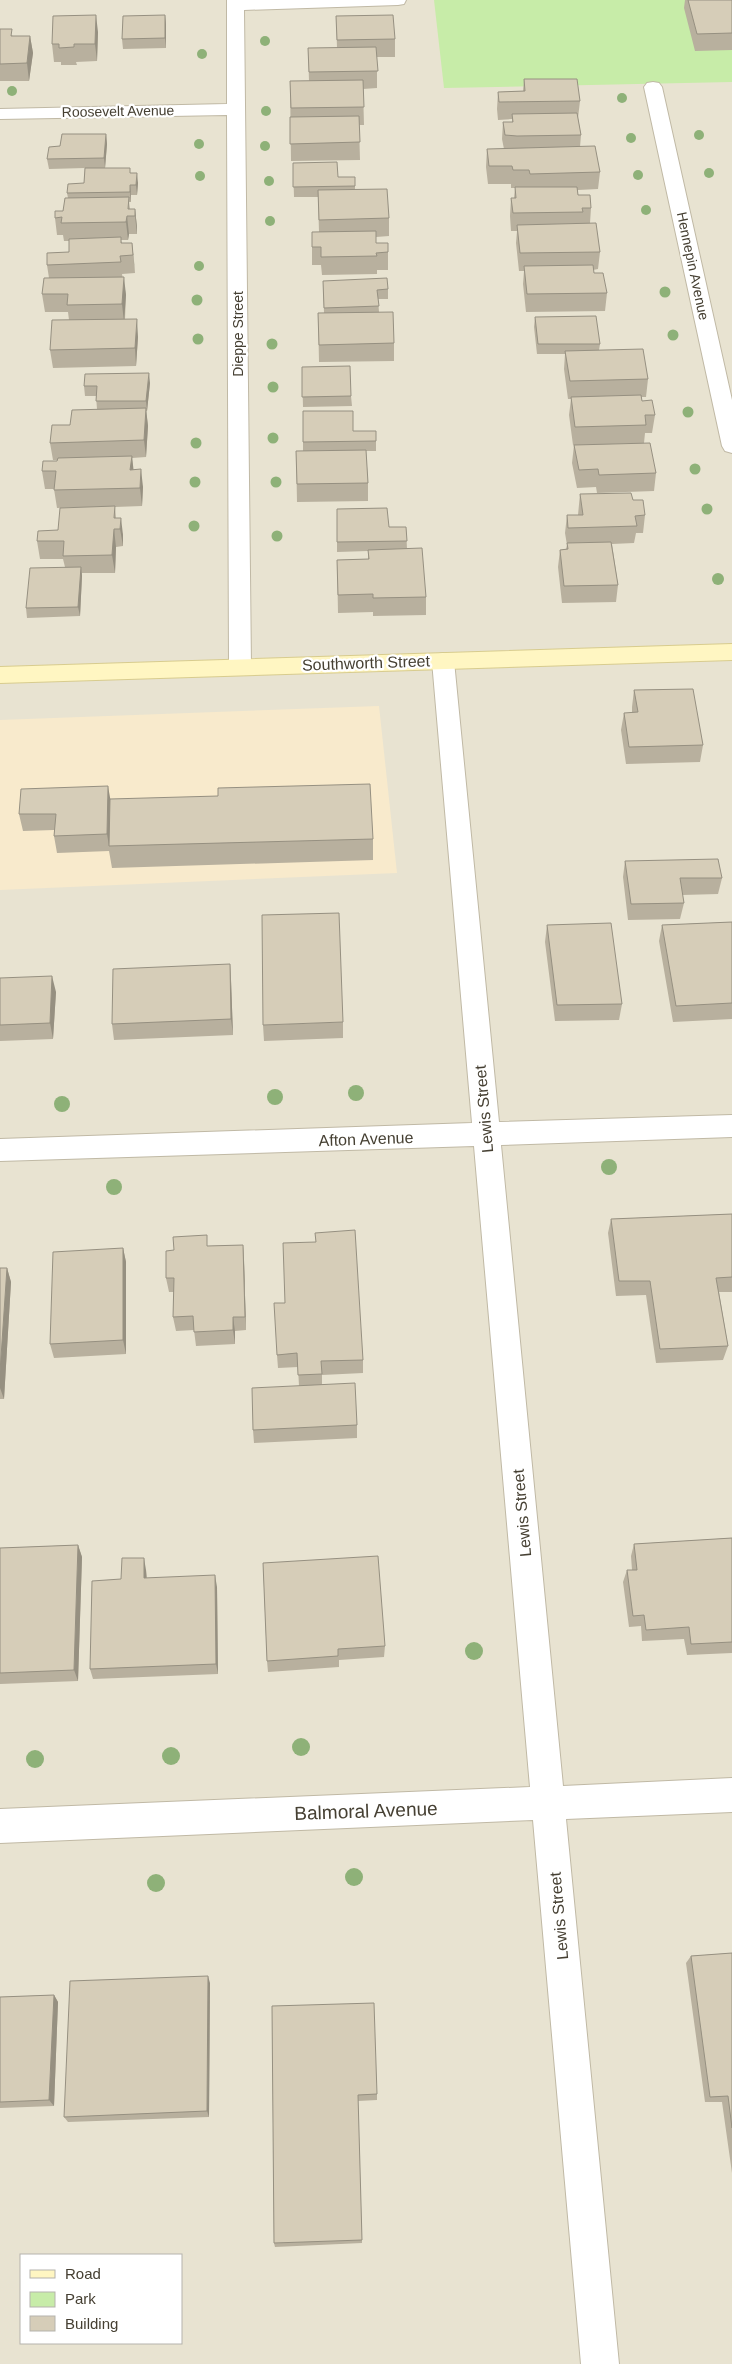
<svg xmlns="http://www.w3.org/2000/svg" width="732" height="2364" viewBox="0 0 732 2364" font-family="Helvetica,sans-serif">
	<rect width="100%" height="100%" fill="#f4f0e3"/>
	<path fill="#e8e3d1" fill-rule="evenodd" d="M0 0H732V2364H0ZM21 2255H181V2343H21Z"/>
	<path fill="#f8eacc" d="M379 706 397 873 0 890V720Z"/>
	<path fill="#c7eca8" d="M434 0H732V82L444 88Z"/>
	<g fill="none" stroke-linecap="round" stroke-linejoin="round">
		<defs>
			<path id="minor" d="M227 0H406L404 4 398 5 244 10 251 667 248 673 240 675 232 673 229 667 227 115 0 119V109L227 104Z
				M653 82 659 83 662 87 732 400V453L725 451 722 446 644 87 647 83Z
				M443 653 451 655 454 661 499 1122 732 1115V1137L501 1145 563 1786 732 1778V1812L566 1819 619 2364H581L533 1820 0 1843V1809L530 1787 474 1146 0 1161V1139L472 1123 432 661 435 655Z"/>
			<path id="secondary" d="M732 644V660L0 683V667Z"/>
		</defs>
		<use href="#minor" stroke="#c0b9a5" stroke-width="2"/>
		<use href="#secondary" stroke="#d8cc8e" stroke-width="2"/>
		<use href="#minor" fill="#fff" fill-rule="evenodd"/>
		<use href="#secondary" fill="#fff6c2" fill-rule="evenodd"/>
	</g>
	<g fill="#8eb178">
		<circle cx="265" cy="41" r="5"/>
		<circle cx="202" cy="54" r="5"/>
		<circle cx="12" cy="91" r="5"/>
		<circle cx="622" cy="98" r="5"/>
		<circle cx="266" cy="111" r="5"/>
		<circle cx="699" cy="135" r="5"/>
		<circle cx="631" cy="138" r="5"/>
		<circle cx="199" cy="144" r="5"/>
		<circle cx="265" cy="146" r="5"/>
		<circle cx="709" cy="173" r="5"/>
		<circle cx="638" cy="175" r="5"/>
		<circle cx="200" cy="176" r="5"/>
		<circle cx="269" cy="181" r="5"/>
		<circle cx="646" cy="210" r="5"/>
		<circle cx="270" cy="221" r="5"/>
		<circle cx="199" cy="266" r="5"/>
		<circle cx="665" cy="292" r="5.5"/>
		<circle cx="197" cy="300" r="5.5"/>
		<circle cx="673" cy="335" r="5.5"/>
		<circle cx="198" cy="339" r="5.5"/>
		<circle cx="272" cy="344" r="5.5"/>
		<circle cx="273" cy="387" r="5.5"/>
		<circle cx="688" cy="412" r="5.5"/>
		<circle cx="273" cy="438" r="5.5"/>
		<circle cx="196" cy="443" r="5.5"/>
		<circle cx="695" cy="469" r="5.5"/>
		<circle cx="195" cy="482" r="5.5"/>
		<circle cx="276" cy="482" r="5.5"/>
		<circle cx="707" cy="509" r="5.5"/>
		<circle cx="194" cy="526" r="5.5"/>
		<circle cx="277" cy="536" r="5.5"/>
		<circle cx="718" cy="579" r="6"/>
		<circle cx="356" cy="1093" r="8"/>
		<circle cx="275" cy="1097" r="8"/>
		<circle cx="62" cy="1104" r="8"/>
		<circle cx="609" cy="1167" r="8"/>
		<circle cx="114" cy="1187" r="8"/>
		<circle cx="474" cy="1651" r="9"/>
		<circle cx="301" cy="1747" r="9"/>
		<circle cx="171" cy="1756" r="9"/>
		<circle cx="35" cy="1759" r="9"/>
		<circle cx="354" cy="1877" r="9"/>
		<circle cx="156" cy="1883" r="9"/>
	</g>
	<path fill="#b8b09e" d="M685 0H732V50L695 51 684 8Z
		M165 15 166 25V48L123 49 122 39Z
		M336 16 395 39V57H377V88L363 89 364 125H359L360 160 291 161 290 81H309L308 48H337Z
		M0 29 13 36H30L33 53 29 81H0Z
		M98 32 97 61 76 62 77 65H61V62H54L52 44Z
		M524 79 580 101 578 118 581 135 580 147 600 172 598 189 578 190V195L591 208 590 223 600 252 598 269 593 270 594 273 607 293 605 311 526 312 523 284 524 271H519L516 243 517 231H511L510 216 511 198H514L515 188H511V184H488L486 167 487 149H504L502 139 503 122H512V119L498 120 497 109 498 92 523 91Z
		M106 134 107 144 105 168 131 173 138 183 137 195H131V202H129L130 209H135L137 227V234H129L128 240H121L122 243H132L135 273 122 274 126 295 125 319 138 337 136 366 53 368 50 350 69 320 68 312H45L42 294 49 278 47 265 69 252V241H64L63 235H57L55 218 63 211 68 198 67 193 84 183 85 168 49 169 47 159 60 146Z
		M293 163 338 177H355V190L389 218V236L376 237V243H388V270H377V274L322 275 321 265H312V247L319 232 318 197H294Z
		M323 281 388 289V299H378L379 312 394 343V361L319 362 318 313H324Z
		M535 317 600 344 599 350 648 379 646 397H642V401L655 415 652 433H645L644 443 656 473 654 491 597 493 596 487 577 488 572 463 574 445 622 444 573 445 569 415 571 399H568L564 369 565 354H537L534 327Z
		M302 367 351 396 352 406 303 407Z
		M150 383 147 411H146L148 426 146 457 132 458 133 470 143 487 142 506 115 507 116 518 123 535V546L116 547 115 573H82V576L80 616 27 618 26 608 65 567 63 559H40L37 541 58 530 107 507 57 508 54 489H45L42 471 57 461V460H53L50 443 70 425 97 409 96 396H85L84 386Z
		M303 411 353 431H376V451H366L368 483V501L297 502 296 451H303Z
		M580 494 633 500 645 515 643 533H636L634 543 612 544 618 585 616 602 562 603 558 567 560 550 566 549 567 545 565 533 567 515H578Z
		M337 509 389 527H406L407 549 426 597V615L373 616V612L338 613 337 560 368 559V551L337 552Z
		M634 690 703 745 700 762 626 764 621 730 624 713H632V707Z
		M110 799 373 839V860L112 868 109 851 57 853 54 836V830L23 831 19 814Z
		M625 861 722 878 718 894 682 895 684 903 680 919 628 920 623 877Z
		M732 922V1019L673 1022 659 941 662 925Z
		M547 925 622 1004 619 1020 555 1021 545 942Z
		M230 964 231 980 233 1035 114 1040 112 1024Z
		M0 978 56 992 53 1039 0 1041Z
		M343 1022V1038L264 1041 263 1025Z
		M732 1214V1292H719L728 1346 723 1360 656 1363 646 1295 616 1296 608 1233 611 1219Z
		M315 1233 363 1360V1373L322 1375V1385L357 1425V1438L254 1443 253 1430 299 1386 298 1367 278 1368 277 1355 285 1303 316 1242Z
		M243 1245 244 1260 246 1330 235 1331V1344L196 1346 194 1330 176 1331 173 1317 174 1292H169L166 1278 208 1246Z
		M123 1248 126 1262V1354L54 1358 50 1344Z
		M0 1268H7L11 1282 4 1399H0Z
		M732 1538V1653L687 1655 684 1639 642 1641 641 1626 629 1627 623 1582 627 1570H632L631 1556 634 1544Z
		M78 1545 82 1557 78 1681 0 1684V1548Z
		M263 1563 385 1646 384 1657 339 1660V1667L268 1672 267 1661Z
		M146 1570 147 1578 217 1587 218 1674 93 1679 90 1669 121 1579Z
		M732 1953V2173L722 2102H705L686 1963 691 1956Z
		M210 1983 209 2117 68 2122 64 2117Z
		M54 1995 58 2002 54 2106 0 2108V1997Z
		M272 2006 377 2094V2100L358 2101 362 2243 275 2247 274 2243Z"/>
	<path fill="#969081" d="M96 15 98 32 97 61 95 44Z
		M165 15 166 25V48L165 38Z
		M30 36 33 53 29 81 27 63Z
		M106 134 107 144 105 168 104 158Z
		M137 173 138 183 137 195 136 185Z
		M130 185 131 195V202L130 192Z
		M135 209 137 227V234L135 216Z
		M127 216 129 234 128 240 126 222Z
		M132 243 134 261 135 273 133 255Z
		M124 277 126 295 124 322 122 304Z
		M137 319 138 337 136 366 135 348Z
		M149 373 150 383 147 411 146 401Z
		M146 408 148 426 146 457 144 440Z
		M132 456 134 474 130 470Z
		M141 469 143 487 142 506 140 488Z
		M121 518 123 535V546L120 529Z
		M114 529 116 547 115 573 112 555Z
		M81 567 82 576 80 616 78 607Z
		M108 786 111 803 109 846 107 834Z
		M230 964 231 980 233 1035 231 1019Z
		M52 976 56 992 53 1039 50 1023Z
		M243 1245 244 1260 246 1330 245 1317Z
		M123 1248 126 1262V1354L123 1340Z
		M7 1268 11 1282 4 1399 0 1388V1372Z
		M233 1317 235 1331V1344L233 1330Z
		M78 1545 82 1557 78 1681 74 1670Z
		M144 1558 146 1570 147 1590 144 1578Z
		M215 1575 217 1587 218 1674 216 1664Z
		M208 1976 210 1983 209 2117 207 2111Z
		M54 1995 58 2002 54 2106 49 2100Z"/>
	<path fill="#d6cdb8" stroke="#969081" d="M688 0H732V33L697 34Z
		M96 15 95 44H74V47L59 48V44H52L53 16Z
		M165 15V38L122 39 123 16Z
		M393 15 395 39 337 40 336 16Z
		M0 29H12L11 36H30L27 63 0 64Z
		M376 47 378 71 309 72 308 48Z
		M524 79H577L580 101 499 102 498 92 525 91Z
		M363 80 364 107 291 108 290 81Z
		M577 113 581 135 517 136 505 135 503 122H513L512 114Z
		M359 116 360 142 290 144V117Z
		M62 134H106L104 158 47 159 49 147 60 146Z
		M595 146 600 172 530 174 529 170H513L512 166H489L487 149Z
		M337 162 338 177H355V186L293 187V163Z
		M85 168H130V173H137L136 185H130V192L67 193 68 184 84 183Z
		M515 187H577L578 195H590L591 208H582L583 212 513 213 511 198H516Z
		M387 189 389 218 319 220 318 190Z
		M129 197 128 209H135V216H127L126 222 61 223 62 217 55 218V211H63L65 198Z
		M596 223 600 252 520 253 517 225Z
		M376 231V243H388V252L376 253 377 256 321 257V247H312V232Z
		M121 237V243H132L133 255 120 256 121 262 47 265V253L69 252V239Z
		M593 265 594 273H603L607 293 527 294 524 266Z
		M124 277 122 304 67 305 68 294H42L44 278Z
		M387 278 388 289 377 290 379 306 324 308 323 281Z
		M393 312 394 343 319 345 318 313Z
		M596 316 600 344H538L535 317Z
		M137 319 135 348 50 350 52 320Z
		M643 349 648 379 570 381 565 351Z
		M350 366 351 396 302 397V367Z
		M149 373 146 401H96L97 386H84L85 374Z
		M641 395 642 401 652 400 655 415H645L646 425 575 427 571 397Z
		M146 408 144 440 50 443 52 425H70L72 410Z
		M303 411H353V431H376V441L303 442Z
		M650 443 656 473 599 475 598 469 579 470 574 445Z
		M366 450 368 483 297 484 296 451Z
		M132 456 130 470 141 469 140 488 54 490 56 471H42L43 461H57L58 458Z
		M631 493 633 500H643L645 515 635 516 637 526 568 528 567 515H583L580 494Z
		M115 506 114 518H121L120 529H114L112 555 63 556 64 541H37L38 531 58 530 60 508Z
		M387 508 389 527H406L407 541 337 542V509Z
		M611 542 618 585 564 586 560 550 568 549 567 543Z
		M422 548 426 597 373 598V594L338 595 337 560 369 559 368 550Z
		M81 567 78 607 26 608 30 568Z
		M693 689 703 745 629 747 624 713 638 712 634 690Z
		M370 784 373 839 109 846 110 799 218 796V788Z
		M108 786 107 834 54 836 56 814H19L21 789Z
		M718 859 722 878H680L684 903 631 904 625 861Z
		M339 913 343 1022 263 1025 262 915Z
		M732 922V1003L676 1006 662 925Z
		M611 923 622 1004 557 1005 547 925Z
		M230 964 231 1019 112 1024 113 969Z
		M52 976 50 1023 0 1025V978Z
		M732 1214V1277L716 1278 728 1346 660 1349 650 1281H619L611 1219Z
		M355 1230 363 1360 321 1361 322 1374 298 1375 297 1353 277 1355 274 1303H285L283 1243 316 1242 315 1233Z
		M207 1235V1246L243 1245 245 1317H233V1330L194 1332 193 1316 173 1317 174 1278H166V1251L174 1250 173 1237Z
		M123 1248V1340L50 1344 53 1252Z
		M0 1268H7L0 1372Z
		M355 1383 357 1425 253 1430 252 1388Z
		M732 1538V1642L691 1644 689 1627 646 1630 644 1615 633 1616 627 1570H637L634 1544Z
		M78 1545 74 1670 0 1673V1548Z
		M378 1556 385 1646 338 1649V1656L267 1661 263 1563Z
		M122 1558H144V1578L215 1575 216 1664 90 1669 92 1581 121 1579Z
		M732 1953V2128L728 2096 710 2097 691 1956Z
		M208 1976 207 2111 64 2117 70 1981Z
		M54 1995 49 2100 0 2102V1997Z
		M374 2003 377 2094 358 2095 362 2240 274 2243 272 2006Z"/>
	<g text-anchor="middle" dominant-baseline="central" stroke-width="4.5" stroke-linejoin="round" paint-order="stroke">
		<g font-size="14" fill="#464033" stroke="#fff">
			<text transform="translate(118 111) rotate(-1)">Roosevelt Avenue</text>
			<text transform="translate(693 266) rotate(78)">Hennepin Avenue</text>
			<text transform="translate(238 334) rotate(-90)">Dieppe Street</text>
		</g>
		<g font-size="16" fill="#464033" stroke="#fff">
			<text transform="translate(366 663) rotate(-2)">Southworth Street</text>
			<text transform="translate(484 1109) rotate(-95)">Lewis Street</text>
			<text transform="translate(366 1139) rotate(-2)">Afton Avenue</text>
			<text transform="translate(522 1513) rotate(-95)">Lewis Street</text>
			<text transform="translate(559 1916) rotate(-95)">Lewis Street</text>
		</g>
		<g font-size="19" fill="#464033" stroke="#fff">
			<text transform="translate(366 1811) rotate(-2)">Balmoral Avenue</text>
		</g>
	</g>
	<rect x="20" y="2254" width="162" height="90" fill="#ffffff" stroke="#b5b3ad"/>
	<rect x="30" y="2270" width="25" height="8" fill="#fff6c2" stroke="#b5b3ad"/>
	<text x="65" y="2279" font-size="15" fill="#464033">Road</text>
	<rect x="30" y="2292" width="25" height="15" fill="#c7eca8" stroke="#b5b3ad"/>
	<text x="65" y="2304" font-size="15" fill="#464033">Park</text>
	<rect x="30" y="2316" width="25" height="15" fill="#d6cdb8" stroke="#b5b3ad"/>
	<text x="65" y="2329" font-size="15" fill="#464033">Building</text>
</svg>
